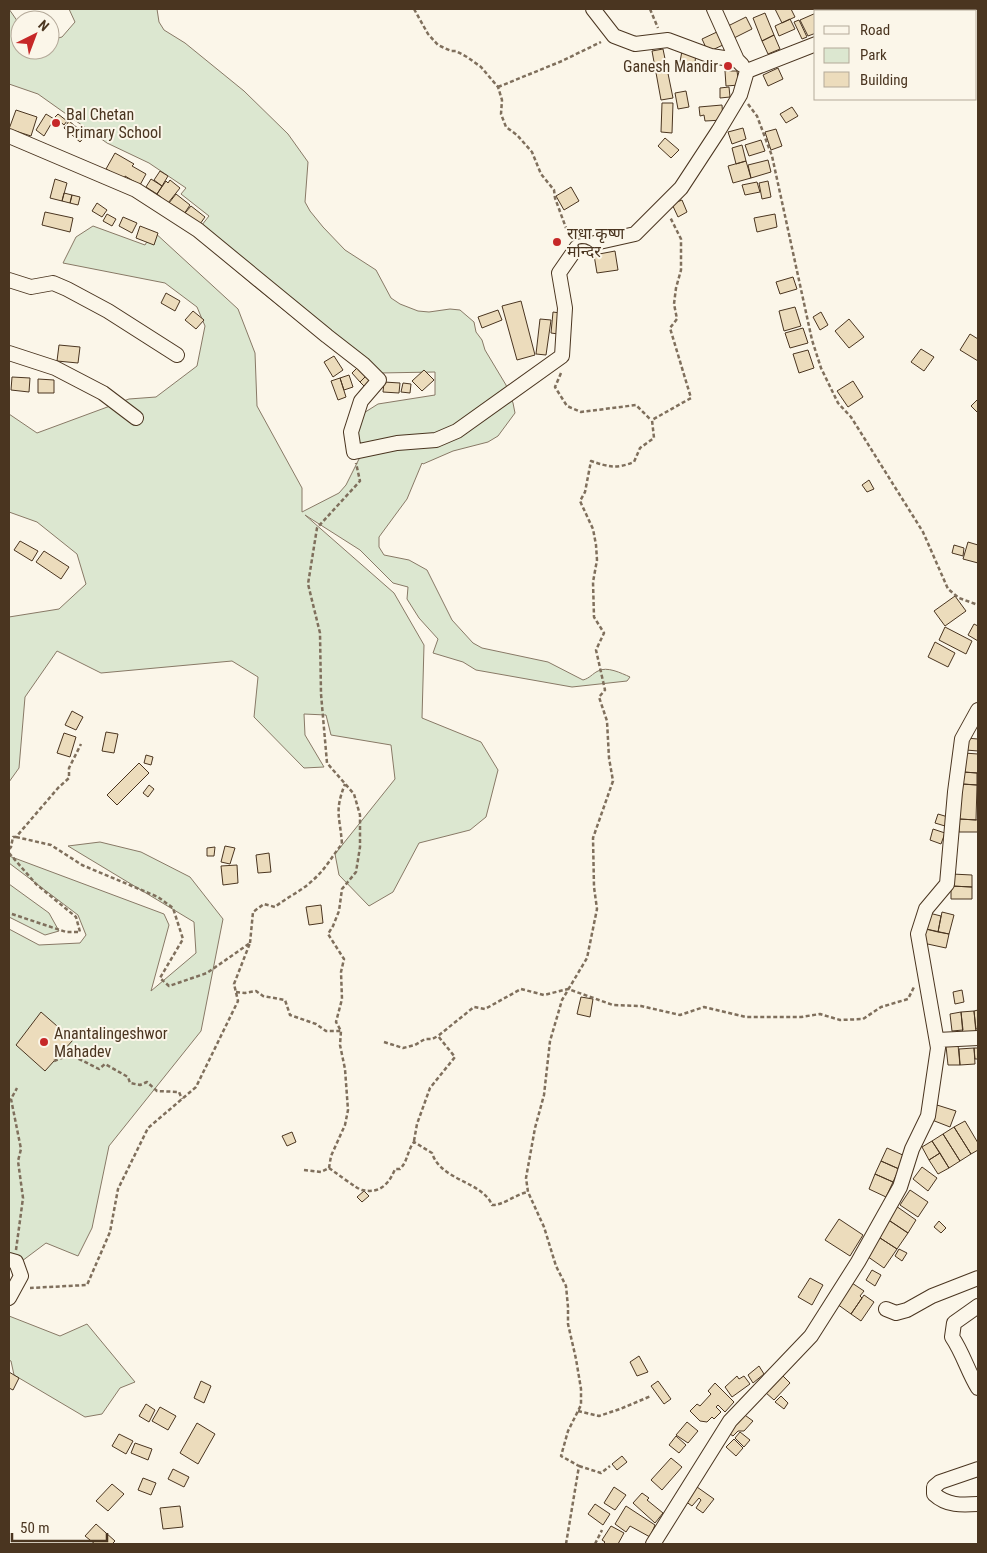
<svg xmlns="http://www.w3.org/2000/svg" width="987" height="1553" viewBox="0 0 987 1553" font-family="'Roboto Condensed','Noto Sans Devanagari',sans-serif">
	<rect width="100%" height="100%" fill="#fbf6e9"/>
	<path fill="#dce7d0" stroke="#887966" d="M9 9 20 25V50H50V40L62 37 75 22 69 9H157L159 22 164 30 185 43 244 91 288 134 308 162 305 202 310 211 323 227 345 250 376 270 391 298 400 304 418 311 429 312 450 309 460 310 474 322 476 332 482 340 485 350 506 385 513 403 515 413 498 436 488 442 453 451 423 464 422 463 407 499 379 537V547L384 555 409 560 427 570 452 620 473 643 482 648 548 662 583 680C590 678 592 674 598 671 607 666 621 673 630 677L627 681 572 687 476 670 463 662 433 653 438 639 419 618 407 599 408 587 393 583 360 550 305 515 394 593 424 645 422 718 481 742 498 770 486 817 470 830 419 843 393 892 369 906 339 875 335 854 395 779 391 745 331 735 326 715 304 714 305 735 324 767 304 768 254 717 258 677 232 661 101 673 57 651 25 697 19 768 9 782V617L59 609 86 584 77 554 37 522 9 512V414L37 433 129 399 156 397 197 366 205 326 197 307 165 283 63 263 76 237 93 226 145 245 153 231 238 309 255 353 257 406 302 488V512L339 493 346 485 360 457 357 426 359 416 378 404 435 395V372L379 373 336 352 254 286 194 235 209 216 181 194 186 188 149 163 107 143 38 94 9 84Z
		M100 842 141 852 190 877 223 919 201 1031 109 1146 92 1228 78 1256 46 1243 22 1261 9 1260V929L39 945 80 943 86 935 78 915 9 863V856L164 914 169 925 151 991 196 953 194 922 68 846Z
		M9 884 49 913 59 931 45 935 9 917Z
		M9 1316 60 1336 87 1324 135 1382 120 1388 102 1414 85 1417 14 1375 11 1361 9 1360Z"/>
	<path fill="#ecdcbc" stroke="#4a3520" d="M775 9H791L795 17 782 23Z
		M831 9H848L849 11H832Z
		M911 9H928L929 10 908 11Z
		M765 13 774 35 762 41 753 18Z
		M816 13V33L808 36 800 20Z
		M746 17 752 29 734 38 728 26Z
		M790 19 795 29 779 36 775 26Z
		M799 20 807 37 802 39 794 22Z
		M719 31 725 44 708 52 702 39Z
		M774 35 780 49 768 54 762 41Z
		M663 49 673 98 661 100 652 51Z
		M682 51 696 54 694 70 679 67Z
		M778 68 783 79 768 86 763 75Z
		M725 71H737L739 85 726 86Z
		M729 87 730 97 720 98V88Z
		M686 91 689 107 678 109 675 93Z
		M662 103H673L672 133 661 132Z
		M722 105 723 120 705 121 704 115 700 116 699 107Z
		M792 107 798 116 786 123 780 114Z
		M16 110 37 117 31 136 9 129Z
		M46 114 54 119 44 136 36 130Z
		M58 114 67 121 64 125 55 117Z
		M69 121 86 135 80 142 64 128Z
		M743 128 746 139 732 144 728 132Z
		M776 129 782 146 771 150 765 132Z
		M665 138 679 150 671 158 658 146Z
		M761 140 765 151 749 156 745 145Z
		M742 145 746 161 736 164 732 148Z
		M115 153 134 164 132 166 146 174 140 185 125 176 124 179 106 169Z
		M768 160 771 172 751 178 748 165Z
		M746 161 751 178 733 183 728 166Z
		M160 171 168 176 162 186 154 180Z
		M55 179 67 183 62 201 50 198Z
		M151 179 162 186 157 194 146 187Z
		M170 180 180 188 168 203 157 194 166 181 168 183Z
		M768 181 771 197 762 199 759 183Z
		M757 182 760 192 745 195 742 185Z
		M571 187 579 201 564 210 556 196Z
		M64 193 72 195 70 203 62 201Z
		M176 194 190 205 184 214 169 203Z
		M72 195 80 197 78 205 70 203Z
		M682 200 687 212 678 217 672 204Z
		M97 203 107 210 102 217 92 211Z
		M191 206 205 217 200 224 185 213Z
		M45 212 73 218 70 232 42 225Z
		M107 214 116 219 112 226 103 221Z
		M775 214 777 227 757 232 754 218Z
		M123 217 137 223 132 233 119 226Z
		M140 226 158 233 154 245 136 238Z
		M615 251 618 270 597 273 594 255Z
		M793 277 797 289 780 294 776 282Z
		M166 293 180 301 175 311 161 303Z
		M521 301 535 355 517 360 502 306Z
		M795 307 801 326 784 331 779 311Z
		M498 310 502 320 482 328 478 317Z
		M193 311 204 320 196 329 185 320Z
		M553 312 560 313 558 334 551 333Z
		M821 312 828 325 820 330 813 317Z
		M540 319 551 320 546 355 536 354Z
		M849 319 864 337 849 348 835 331Z
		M803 328 808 343 790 348 785 333Z
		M970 334 978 339V361L960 350Z
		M59 345 80 347 78 363 57 361Z
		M921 349 934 357 924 371 911 362Z
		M808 350 814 368 799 373 793 354Z
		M334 356 343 370 333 377 324 362Z
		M358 367 366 376 360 382 352 373Z
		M424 370 434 380 422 391 412 381Z
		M349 375 353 387 344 390 340 378Z
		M366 376 373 384 367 389 360 382Z
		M12 377 30 378 29 392 11 390Z
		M340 378 346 397 338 400 331 381Z
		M38 379 54 380V393H38Z
		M853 381 863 397 848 407 837 391Z
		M384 382 400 383 399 393 383 392Z
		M403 383 411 384 410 393 401 392Z
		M978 399V413L971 406Z
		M869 480 874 489 867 492 862 485Z
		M20 541 38 551 32 561 14 550Z
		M968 542 978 545V563L963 559Z
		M954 545 964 548 963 556 952 553Z
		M44 551 69 567 61 579 36 562Z
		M955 596 966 611 945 626 934 611Z
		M974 624 978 626V641L968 635Z
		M945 627 972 641 966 654 939 640Z
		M935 642 955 653 948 667 928 657Z
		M72 711 83 717 76 730 65 725Z
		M106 732 118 734 114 753 102 751Z
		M64 733 76 737 70 757 57 753Z
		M966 738 978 739V751L966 750Z
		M964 753 978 754V773L963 772Z
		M146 755 153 757 151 765 144 763Z
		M139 763 149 773 117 805 107 795Z
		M963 772 977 773V785L963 784Z
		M961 784 977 785 976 820 959 819Z
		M149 785 154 789 148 797 143 793Z
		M938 814 948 817 945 826 935 823Z
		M959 819 978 820V832H959Z
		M933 829 945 833 941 844 930 840Z
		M225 846 235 848 230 864 221 862Z
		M215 847 214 856H207V848Z
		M269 853 271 872 258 873 256 855Z
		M237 865 238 883 223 885 221 866Z
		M952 874 972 875V887L951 886Z
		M951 886 972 887V899H951Z
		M321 905 323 923 309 925 306 907Z
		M942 912 954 915 949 934 938 932Z
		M929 913 941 916 938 932 926 929Z
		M926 929 949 934 946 948 923 943Z
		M962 990 964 1002 955 1004 953 992Z
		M581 997 593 999 590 1017 577 1014Z
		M978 1010V1029H976L974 1011Z
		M974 1011 976 1033 963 1035 961 1012Z
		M41 1012 73 1040 45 1071 16 1045Z
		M961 1012 963 1030 952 1031 950 1014Z
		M958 1045 960 1065H948L946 1046Z
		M974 1048H978V1059H975Z
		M974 1048 975 1064 960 1065 959 1049Z
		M937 1105 956 1111 950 1127 932 1120Z
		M965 1121 978 1143V1150L971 1154 954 1127Z
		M954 1127 971 1154 960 1161 943 1134Z
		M292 1132 296 1142 287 1146 282 1136Z
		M943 1134 960 1161 949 1168 932 1141Z
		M932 1141 940 1153 929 1160 922 1147Z
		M887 1148 905 1156 899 1169 881 1161Z
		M940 1153 949 1168 938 1174 929 1160Z
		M881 1161 899 1169 893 1182 875 1174Z
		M922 1167 937 1178 928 1191 913 1179Z
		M875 1174 893 1182 886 1197 869 1189Z
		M910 1190 928 1202 918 1217 900 1205Z
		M364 1191 369 1196 362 1202 357 1197Z
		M896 1206 916 1220 908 1233 887 1219Z
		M839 1219 863 1235 850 1256 825 1240Z
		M887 1219 908 1233 897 1249 877 1236Z
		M939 1221 946 1228 941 1233 934 1227Z
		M877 1236 897 1249 884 1268 864 1254Z
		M899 1249 907 1253 902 1261 895 1256Z
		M872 1270 881 1275 875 1286 866 1280Z
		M810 1278 823 1285 812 1305 798 1297Z
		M852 1283 864 1291 860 1296 862 1298 851 1314 837 1304Z
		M864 1295 874 1302 861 1321 851 1314Z
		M639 1356 648 1372 637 1376 630 1362Z
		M759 1366 764 1374 753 1383 748 1375Z
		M9 1372 19 1378 13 1390 9 1388Z
		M781 1374 790 1383 774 1400 765 1392Z
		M737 1376 739 1379 744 1376 750 1384 732 1397 725 1387Z
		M201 1381 211 1386 204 1403 194 1398Z
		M658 1381 671 1399 664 1404 651 1386Z
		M715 1383 734 1402 725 1412 718 1405 716 1407 721 1412 714 1419 712 1417 707 1422 700 1421 690 1411 697 1404 700 1406 711 1394 708 1391Z
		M781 1396 788 1403 784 1409 775 1402Z
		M146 1404 155 1410 149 1422 139 1416Z
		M160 1407 176 1416 168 1430 152 1421Z
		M742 1413 753 1421 744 1431H738L733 1436 727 1432Z
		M687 1422 698 1431 688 1443 676 1435Z
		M197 1423 215 1434 198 1464 180 1453Z
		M740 1432 750 1440 744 1447 735 1438Z
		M119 1434 133 1441 126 1454 112 1446Z
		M676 1436 686 1445 679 1453 669 1445Z
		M734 1439 743 1448 736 1456 726 1447Z
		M135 1443 152 1449 148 1460 131 1453Z
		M622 1456 627 1462 617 1470 612 1464Z
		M671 1458 682 1467 662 1490 651 1480Z
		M173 1469 189 1477 184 1487 168 1479Z
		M143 1478 156 1483 151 1495 138 1490Z
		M112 1484 124 1494 108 1511 96 1501Z
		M614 1487 626 1495 615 1510 604 1503Z
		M697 1487 714 1499 703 1513 696 1508 701 1500 699 1498 692 1506 685 1501Z
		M642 1493 649 1498 647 1500 663 1513 655 1523 633 1503Z
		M595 1504 610 1514 603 1525 588 1514Z
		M180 1506 183 1527 163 1529 160 1508Z
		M626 1506 655 1525 650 1537 630 1526 626 1532 615 1524Z
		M96 1524 115 1541 112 1544H95L85 1536Z
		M611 1526 624 1533 618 1544H603L605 1542 602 1540Z"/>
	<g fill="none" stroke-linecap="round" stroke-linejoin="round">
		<defs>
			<path id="minor" d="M593 9 614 36 635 44 668 40 711 56 737 60
				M714 9 737 60 742 65
				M879 11 883 9
				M747 71 816 44
				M9 136 136 190 198 230 327 336 363 364 379 380 361 401 351 432 354 452 397 443 436 440 457 431 562 356 565 308 559 273 577 247 635 234 681 188 719 130 740 95 747 71
				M9 280 31 287 53 283 67 289 108 311 177 355
				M9 353 55 368 103 393 136 418
				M937 1040 978 1038
				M9 1260 16 1262 21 1276 9 1298
				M978 1306 954 1323 952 1337C963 1353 968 1372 978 1388
				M886 1309 896 1313 907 1310 932 1296 978 1278
				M978 1469 940 1482 934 1487V1494C947 1506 962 1505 978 1504
				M653 1544 730 1421 811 1336 858 1262 900 1187 912 1149 928 1116 938 1048 918 934 926 909 947 884 955 792 962 739 978 710"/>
		</defs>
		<use href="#minor" stroke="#4a3520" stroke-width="16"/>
		<path stroke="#7f6f5c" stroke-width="2.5" stroke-dasharray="4 2.5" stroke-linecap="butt" d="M414 9 428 34 438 45 451 51H456L467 57 481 67 498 87 502 100 501 114 506 127 517 135 532 152 541 174 554 190 555 198 566 228 571 237
			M650 9 658 28
			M498 87 562 61 601 42
			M748 104 757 116 772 156 812 340 821 368 838 403 851 417 923 532 948 589 959 598 978 605
			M561 373 555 387 567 406 581 412 636 405 651 420
			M16 837 51 845 82 865 158 897 173 908 183 939 160 978 169 986 207 973 250 943 234 984 238 1001 196 1087 148 1128 118 1189 110 1232 87 1285 30 1288
			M9 849 11 847 13 837H16L58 788 69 778V768L81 744
			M9 853 36 884 76 917 80 932H66L9 913
			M250 943 253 912 264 904 275 907C287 897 302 891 313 880 325 870 332 856 342 844 340 816 334 812 345 784
			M236 992 245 993 256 991 263 996 285 1000 290 1015 316 1024 326 1031H341
			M384 1042 403 1048 415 1045 425 1039H432L438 1036
			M54 1061 67 1056 75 1057 99 1069 105 1064 128 1077 130 1083 140 1085 147 1082 157 1091 179 1092 182 1099
			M414 1141 417 1124 430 1088 455 1057 438 1036 474 1007 485 1009 521 989 544 995 568 989 613 1005 641 1006 680 1015 704 1007 746 1017H801L820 1014 840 1020 863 1019 881 1007 908 999 914 987
			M329 1168C335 1172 357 1189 362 1190 380 1194 389 1184 395 1169H400C408 1161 407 1151 414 1142L432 1153C441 1181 482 1181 492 1205 502 1206 516 1194 528 1192
			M304 1170 321 1172 329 1168 331 1156 345 1125 348 1110 345 1069 340 1045 341 1031 336 1022 342 999 341 972 344 959 328 934 333 926 339 911 342 889 356 872 360 847V815L354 794 327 763 321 694 320 633 308 584 317 528 360 481 356 463
			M16 1250 23 1198 18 1161 21 1149 11 1099 17 1088
			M578 1411 599 1416 620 1409 651 1396
			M579 1466 601 1473 610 1466
			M566 1544 579 1466 561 1456 568 1431 581 1405V1389L576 1359 568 1324V1307L566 1286 556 1266 544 1227 528 1192 526 1178 535 1128 544 1095 550 1041 562 1000 587 958 597 909 594 887 593 838 613 781 609 758 607 721 599 697 605 690 596 650 604 633 594 617 593 582 597 560 596 545 593 529 580 501 585 492 591 461C609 467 616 469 634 462L640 448 654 438 652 420 691 398 670 328 677 319 674 304 676 288 681 270V239L670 217
			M595 1544 602 1530"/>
		<use href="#minor" stroke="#fbf6e9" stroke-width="14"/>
	</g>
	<g fill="#c62828" stroke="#fbf6e9" stroke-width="2">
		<circle cx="728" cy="66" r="5"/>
		<circle cx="56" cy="123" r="5"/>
		<circle cx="557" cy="242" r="5"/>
		<circle cx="44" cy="1042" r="5"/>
	</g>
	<g text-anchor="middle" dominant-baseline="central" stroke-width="4" stroke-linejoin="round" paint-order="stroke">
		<g font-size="16" fill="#4a3520" stroke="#fbf6e9" text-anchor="start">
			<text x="718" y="66" text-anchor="end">Ganesh Mandir</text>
			<text x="66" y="114">Bal Chetan<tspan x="66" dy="18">Primary School</tspan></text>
			<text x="567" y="233">राधा कृष्ण<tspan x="567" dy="18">मन्दिर</tspan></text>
			<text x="54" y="1033">Anantalingeshwor<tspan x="54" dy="18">Mahadev</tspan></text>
		</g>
	</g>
	<rect width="987" height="1553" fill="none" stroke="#4a3520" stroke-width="20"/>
	<rect x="814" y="10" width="162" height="90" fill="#fbf6e9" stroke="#b4a999"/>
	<rect x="824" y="26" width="25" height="8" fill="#fbf6e9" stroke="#b4a999"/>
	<text x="860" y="35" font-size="15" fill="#4a3520">Road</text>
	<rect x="824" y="48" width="25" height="15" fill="#dce7d0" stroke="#b4a999"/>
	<text x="860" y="60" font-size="15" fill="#4a3520">Park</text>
	<rect x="824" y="72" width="25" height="15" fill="#ecdcbc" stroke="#b4a999"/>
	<text x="860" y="85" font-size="15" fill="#4a3520">Building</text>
	<g transform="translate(35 35) rotate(42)"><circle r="24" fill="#fbf6e9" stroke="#b4a999"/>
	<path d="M0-4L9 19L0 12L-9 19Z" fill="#c62828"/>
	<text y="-8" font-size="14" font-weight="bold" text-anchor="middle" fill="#4a3520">N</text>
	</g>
	<path d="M12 1533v8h95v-8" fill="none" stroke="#4a3520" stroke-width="2.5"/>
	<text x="20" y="1533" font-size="15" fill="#4a3520" stroke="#fbf6e9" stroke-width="4" paint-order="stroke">50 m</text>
</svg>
